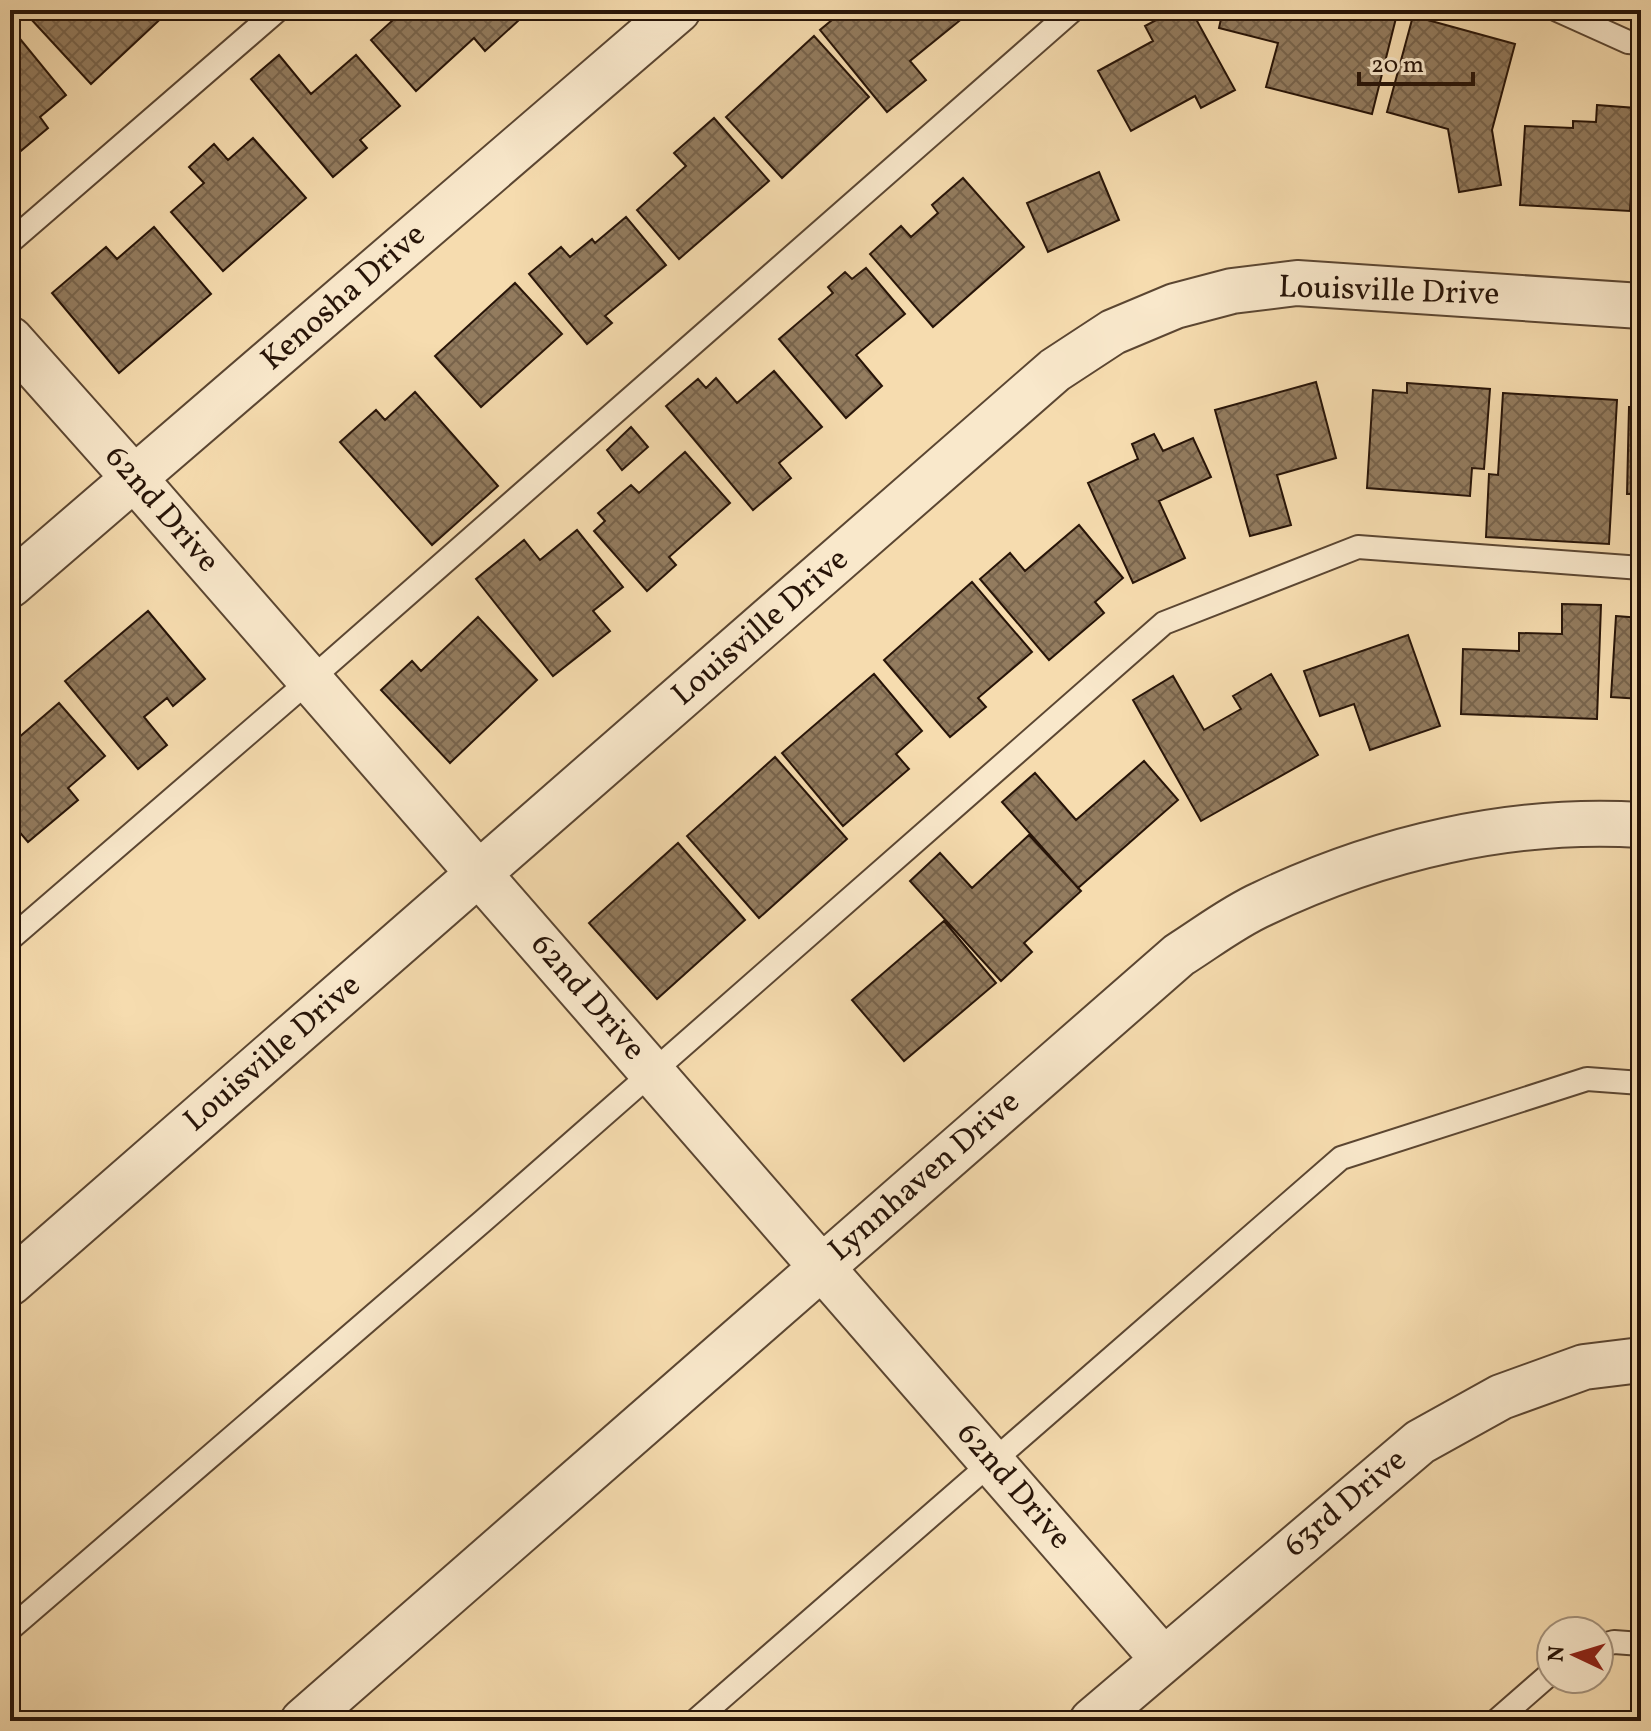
<svg xmlns="http://www.w3.org/2000/svg" width="1651" height="1731" viewBox="0 0 1651 1731" font-family="Vollkorn,serif">
	<defs>
		<pattern id="building-cross-hatch" width="8" height="8" patternUnits="userSpaceOnUse" patternTransform="scale(2)"><rect width="8" height="8" fill="#937c5f"/><path d="M0 0l8 8M0 8l8-8" fill="none" stroke="#78644c"/></pattern>
	</defs>
	<rect width="100%" height="100%" fill="#f6dcaf"/>
	<filter id="stains"><feTurbulence type="fractalNoise" baseFrequency=".0025" numOctaves="4"/><feColorMatrix values="0 0 0 0 .2 0 0 0 0 .09 0 0 0 0 .02 0 0 0 .5 -.17"/></filter>
	<radialGradient id="worn" r=".72"><stop offset=".6" stop-color="#630" stop-opacity="0"/><stop offset="1" stop-color="#630" stop-opacity=".3"/></radialGradient>
	<path fill="url(#building-cross-hatch)" stroke="#271408" stroke-width="2" d="M39 10H170L91 84 30 18Z
		M404 10H509L518 21 485 51 474 38 416 91 371 40Z
		M844 10H966L969 13 910 61 926 80 887 112 820 30Z
		M1175 10H1191L1235 90 1201 108 1195 96 1131 131 1098 71 1153 41 1145 26Z
		M1223 10H1398L1372 114 1266 87 1278 43 1219 28Z
		M1413 16 1515 44 1492 130 1501 185 1459 192 1448 129 1387 112Z
		M16 34 66 95 40 117 48 128 10 160V39Z
		M814 36 869 97 782 178 726 117Z
		M279 55 311 94 356 55 400 106 360 140 367 148 333 177 251 79Z
		M1597 105 1636 108 1630 211 1520 205 1525 126 1573 128V121L1596 122Z
		M714 118 769 181 679 259 637 210 686 166 674 153Z
		M253 138 306 198 223 271 171 212 204 183 189 167 214 144 228 160Z
		M1099 172 1119 220 1048 252 1027 203Z
		M963 178 1024 247 933 327 870 254 901 226 911 237 938 213 932 205Z
		M626 217 666 265 605 316 612 323 587 344 529 274 561 247 570 257 592 239 595 243Z
		M154 227 211 294 119 373 52 293 106 247 117 259Z
		M866 268 905 314 856 355 882 386 846 418 779 339 833 293 828 287 845 272 852 279Z
		M515 283 562 334 481 407 435 356Z
		M774 371 822 427 779 463 791 478 753 510 666 406 698 379 706 388 716 378 737 403Z
		M1316 382 1336 458 1277 475 1291 525 1250 536 1215 410Z
		M1407 383 1490 389 1484 469 1472 468 1470 496 1367 488 1373 390 1407 393Z
		M415 392 498 486 432 545 340 442 376 410 385 420Z
		M1503 393 1617 400 1609 544 1486 537 1489 474 1498 475Z
		M1629 407H1641V494H1627Z
		M631 427 648 447 622 470 607 450Z
		M1154 434 1163 451 1193 438 1211 477 1159 501 1185 558 1133 583 1088 483 1138 459 1132 444Z
		M685 452 730 503 669 557 676 565 647 591 594 531 605 521 598 513 631 485 639 493Z
		M1079 525 1123 578 1095 602 1104 613 1049 660 980 579 1010 553 1025 571Z
		M577 530 623 587 593 611 610 631 553 676 476 579 524 540 540 560Z
		M972 582 1032 652 978 698 986 707 950 737 884 660Z
		M1562 604 1601 605 1597 719 1461 714 1463 649 1519 651V633L1562 634Z
		M148 611 205 679 173 706 167 698 144 717 167 745 138 769 65 681Z
		M1616 616 1641 618V699L1611 697Z
		M478 617 537 680 450 763 381 690 412 661 421 671Z
		M1408 635 1440 726 1370 750 1354 704 1320 716 1304 671Z
		M874 674 922 731 896 754 909 769 843 826 782 753Z
		M1271 674 1318 755 1201 821 1133 700 1173 676 1204 730 1241 709 1233 696Z
		M59 703 105 756 68 788 78 800 28 842 10 821V745Z
		M775 757 847 839 759 918 687 836Z
		M1144 761 1178 800 1078 888 1002 802 1035 773 1076 820Z
		M1029 835 1081 891 1024 943 1032 952 1001 981 910 881 940 853 972 888Z
		M678 843 745 920 657 999 589 923Z
		M944 921 996 983 904 1061 852 1000Z"/>
	<g fill="none" stroke-linecap="round" stroke-linejoin="round">
		<defs>
			<path id="service" d="M1557 10 1628 42 1641 43
				M10 242 278 10
				M10 939 310 680 1073 10
				M10 1629 483 1221 1164 623 1358 547 1641 568
				M1599 1646 1614 1642 1641 1644
				M695 1721 1341 1158 1587 1079 1641 1083
				M1496 1721 1551 1673"/>
			<path id="minor" d="M10 339 134 478 1163 1659
				M10 585 678 10
				M10 1283 1055 370 1113 332 1175 306 1232 291 1297 283 1641 306
				M303 1721 1179 955C1206 938 1233 917 1262 904 1379 848 1511 817 1641 825
				M1092 1721 1420 1442 1501 1397 1584 1367 1641 1360"/>
		</defs>
		<use href="#service" stroke="#5b4632" stroke-width="26"/>
		<use href="#minor" stroke="#5b4632" stroke-width="48"/>
		<use href="#service" stroke="#f9e8cb" stroke-width="22"/>
		<use href="#minor" stroke="#f9e8cb" stroke-width="44"/>
	</g>
	<g text-anchor="middle" dominant-baseline="central" stroke-width="8" stroke-linejoin="round" paint-order="stroke">
		<g font-size="32" fill="#271408" stroke="#f9e8cb">
			<text transform="translate(1389 292) rotate(2)">Louisville Drive</text>
			<text transform="translate(344 298) rotate(-41)">Kenosha Drive</text>
			<text transform="translate(161 510) rotate(49)">62nd Drive</text>
			<text transform="translate(761 628) rotate(-41)">Louisville Drive</text>
			<text transform="translate(587 998) rotate(49)">62nd Drive</text>
			<text transform="translate(273 1054) rotate(-41)">Louisville Drive</text>
			<text transform="translate(925 1177) rotate(-41)">Lynnhaven Drive</text>
			<text transform="translate(1013 1487) rotate(49)">62nd Drive</text>
			<text transform="translate(1346 1504) rotate(-40)">63rd Drive</text>
		</g>
	</g>
	<rect width="1651" height="1731" fill="none" stroke="#f6dcaf" stroke-width="40"/>
	<rect x="12" y="12" width="1627" height="1707" fill="none" stroke="#271408" stroke-width="4"/>
	<rect x="20" y="20" width="1611" height="1691" fill="none" stroke="#271408" stroke-width="2"/>
	<g transform="translate(1575 1655) rotate(274)"><circle r="38" fill="#f9e8cb" stroke="#a5937d" stroke-width="2"/>
	<path d="M0-6L14 30L0 20L-14 30Z" fill="#8f2418"/>
	<text y="-12" font-size="22" font-weight="bold" text-anchor="middle" fill="#271408">N</text>
	</g>
	<path d="M1359 72v12h114v-12" fill="none" stroke="#271408" stroke-width="4"/>
	<text x="1371" y="72" font-size="24" fill="#271408" stroke="#f9e8cb" stroke-width="6" paint-order="stroke">20 m</text>
	<rect width="100%" height="100%" filter="url(#stains)"/>
	<rect width="100%" height="100%" fill="url(#worn)"/>
</svg>
